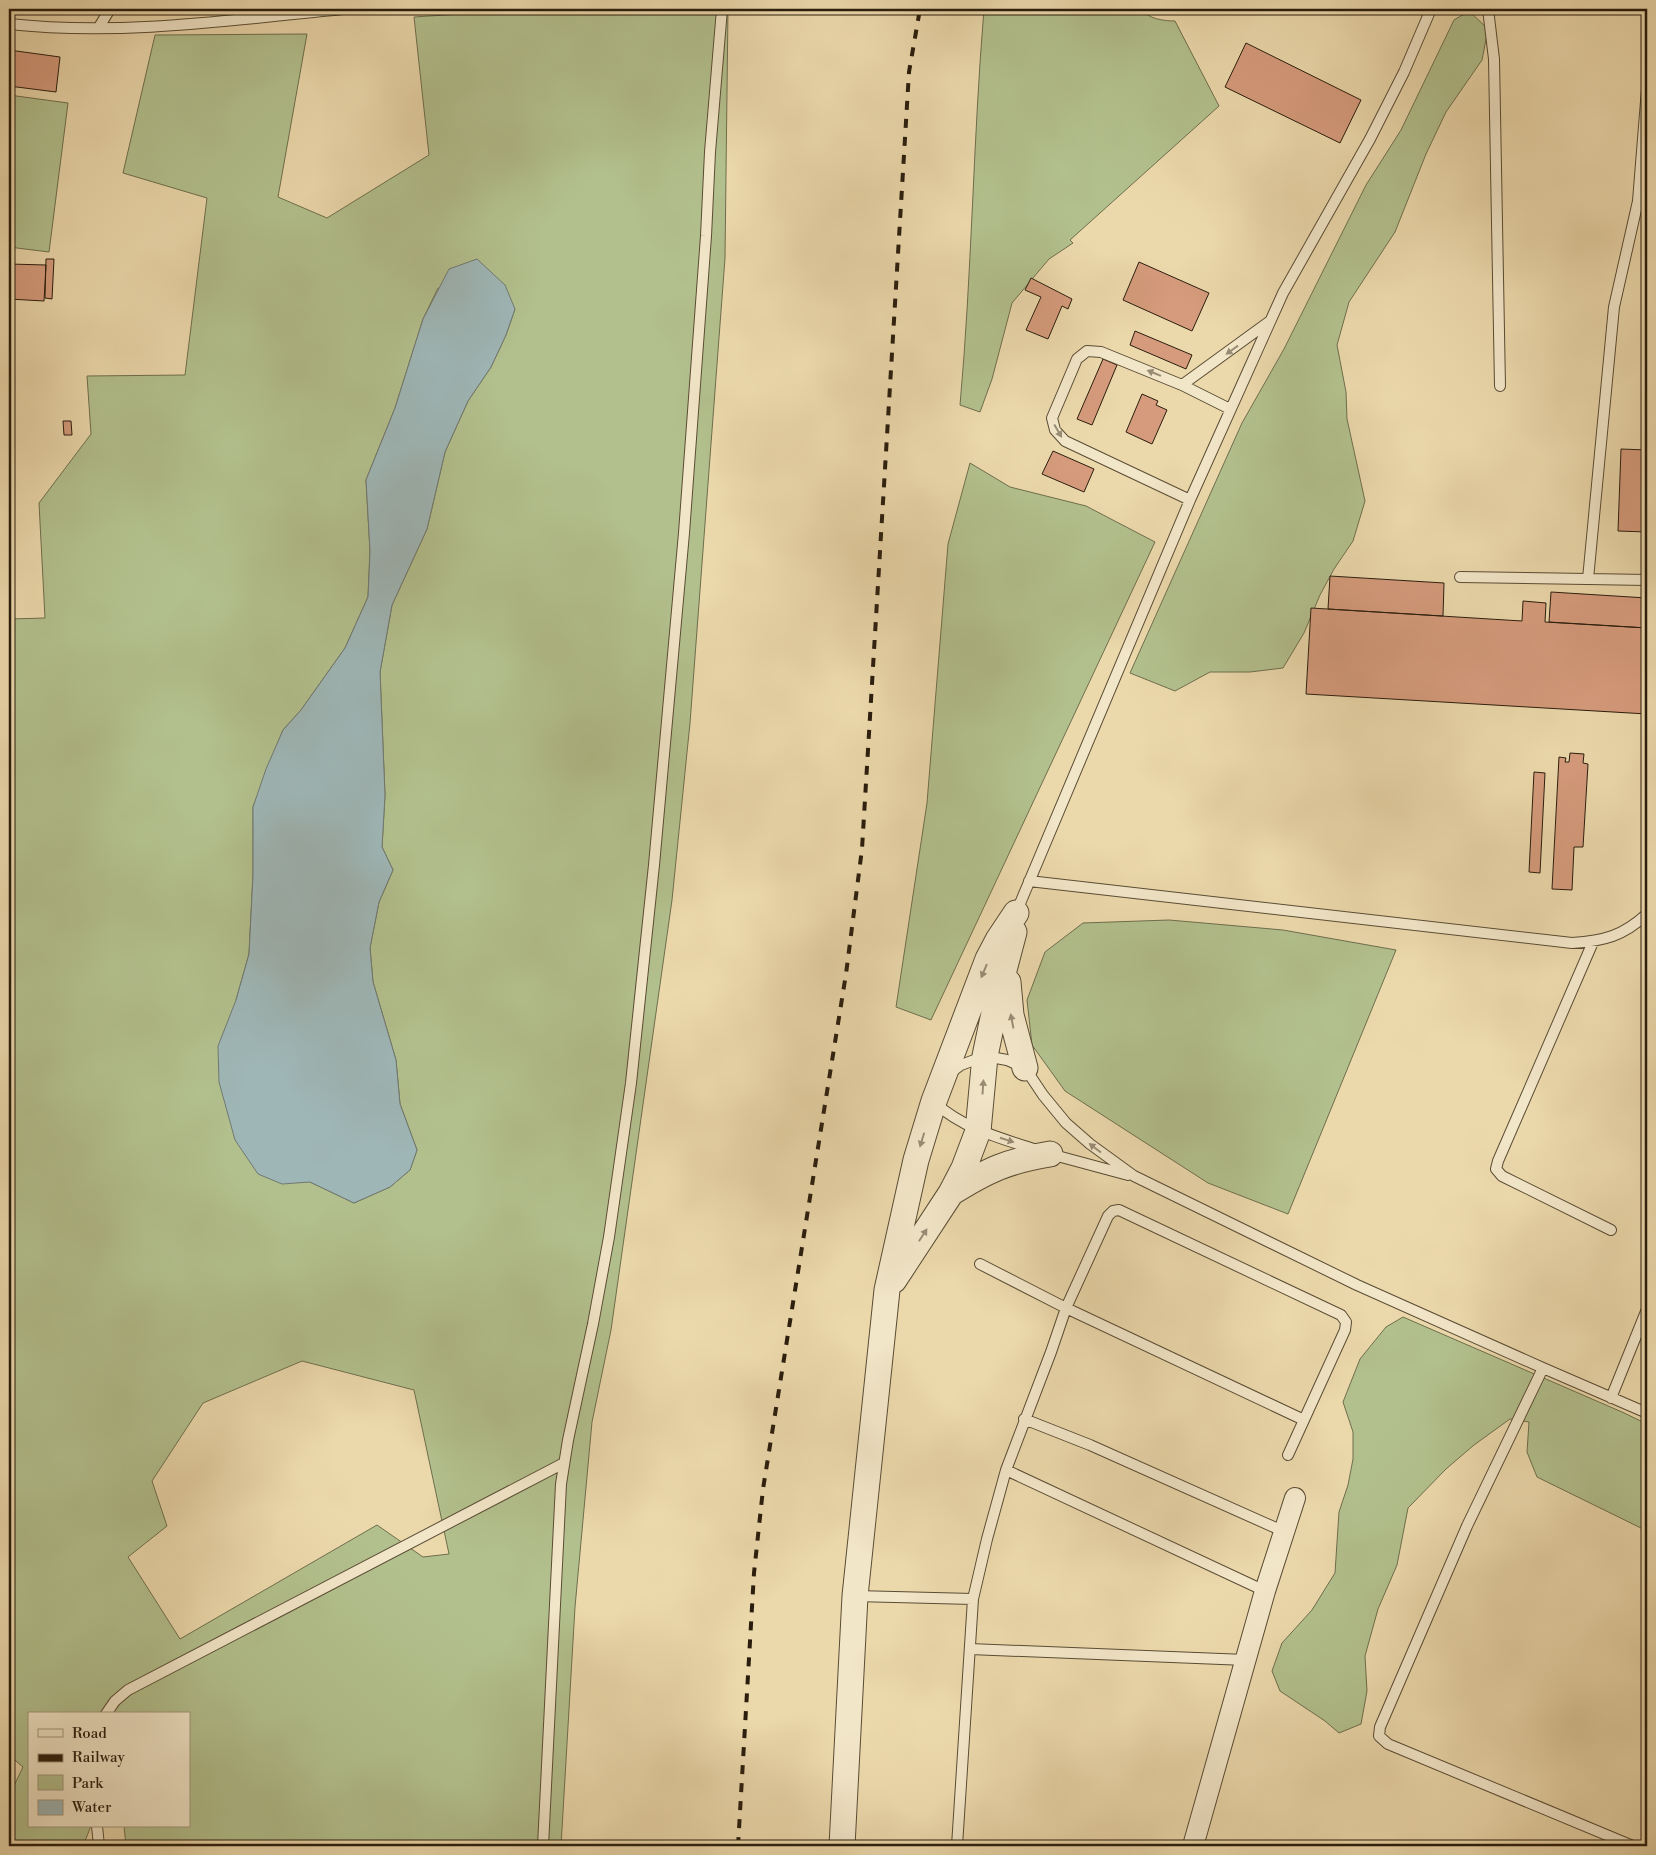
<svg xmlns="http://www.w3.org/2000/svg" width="1656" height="1855" viewBox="0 0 1656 1855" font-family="'Libre Bodoni',serif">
	<rect width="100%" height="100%" fill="#ebd8ab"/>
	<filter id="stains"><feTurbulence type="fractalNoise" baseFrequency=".004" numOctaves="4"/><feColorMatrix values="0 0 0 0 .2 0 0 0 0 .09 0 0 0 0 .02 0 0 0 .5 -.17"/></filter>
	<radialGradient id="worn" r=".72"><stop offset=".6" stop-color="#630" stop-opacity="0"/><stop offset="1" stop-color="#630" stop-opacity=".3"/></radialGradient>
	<path fill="#b2c08d" stroke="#6e6e4d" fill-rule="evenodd" d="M539 9H728L725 258 690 723 672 900 611 1330 592 1422 575 1607 561 1846H126L124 1826H189V1714H29V1826H91L83 1846H9V1796L23 1767 9 1755V619L45 618 39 503 91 434 87 376 185 375 207 198 123 173 155 35 307 34 278 197 327 218 429 155 414 17ZM438 288 515 309 506 335 491 367 468 401 445 452 427 529 392 605 380 672 385 795 382 847 393 870 379 902 370 948 373 982 396 1060 400 1104 417 1150 410 1170 390 1187 354 1203 310 1182 236 1000 249 954 253 875V807L283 730 301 710 345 648 368 597 370 551 366 480 395 408 423 319ZM302 1361 414 1390 449 1554 423 1557 377 1525 180 1639 128 1557 167 1526 152 1481 203 1403Z
		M984 9H1142C1147 19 1165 21 1175 21L1219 106 1070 240 1073 243 1049 259 1012 303 992 379 980 412 960 405C972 273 973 141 984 9Z
		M1469 11 1488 29 1482 60 1446 112 1426 154 1395 232 1349 302 1337 345 1346 392 1347 419 1365 501 1353 541 1334 569 1320 595 1304 633 1283 668 1250 672H1210L1175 691 1130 673 1242 423 1284 349 1366 185 1401 130 1454 20Z
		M9 95 68 103 49 252 9 247Z
		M970 463 1010 487 1086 506 1155 542 931 1020 896 1007 927 803 948 544Z
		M1169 920 1283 930 1396 950 1288 1214 1208 1183 1065 1091 1032 1045 1027 1000 1045 952 1083 923Z
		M1403 1317 1622 1412 1647 1424V1531L1537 1477 1527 1452 1529 1422 1510 1419 1474 1445 1446 1469 1408 1508 1397 1565 1378 1609 1365 1656 1367 1691 1361 1724 1339 1733 1325 1721 1280 1691 1272 1671 1282 1643 1312 1610 1335 1573 1339 1512 1348 1485 1353 1459V1432L1343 1402 1360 1359 1386 1327Z"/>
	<path fill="#9eb6b6" stroke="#707972" d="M477 259 505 285 515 309 506 335 491 367 468 401 445 452 427 529 392 605 380 672 385 795 382 847 393 870 379 902 370 948 373 982 396 1060 400 1104 417 1150 410 1170 390 1187 354 1203 310 1182 282 1184 258 1174 235 1140 219 1082 218 1046 236 1000 249 954 253 875V807L266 769 283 730 301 710 345 648 368 597 370 551 366 480 395 408 423 319 449 269Z"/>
	<path fill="#d59b7c" stroke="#2a1d0d" d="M1246 43 1361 100 1340 143 1225 87Z
		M9 50 60 57 56 92 9 86Z
		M46 259H54L52 299 45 298Z
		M1139 262 1209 293 1192 331 1123 300Z
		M9 264 46 265 44 301 9 299Z
		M1031 278 1072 299 1068 309 1062 306 1048 339 1026 330 1041 297 1025 290Z
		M1135 331 1192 355 1186 369 1130 345Z
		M1103 359 1117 365 1092 425 1077 419Z
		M1142 394 1158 401 1156 405 1167 410 1152 444 1126 432Z
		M63 421H71L72 435H64Z
		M1621 449 1647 450V532L1618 531Z
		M1053 451 1094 469 1084 492 1042 474Z
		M1330 576 1444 583 1443 616 1328 609Z
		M1551 592 1647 598V628L1549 622Z
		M1523 601 1546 603 1545 622 1647 628V714L1306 694 1311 608 1522 621Z
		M1570 753 1584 754 1583 763 1588 764 1583 847H1574L1572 890 1552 889 1559 757 1566 758 1565 762H1569Z
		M1534 772 1545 773 1540 873 1529 872Z"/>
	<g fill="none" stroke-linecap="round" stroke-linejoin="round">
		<defs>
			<path id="service" d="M1488 9 1494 59 1500 386
				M9 24C120 36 232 20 343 9
				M99 27 110 9
				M1182 385 1270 321
				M1190 500 1065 441 1055 430 1052 418 1077 359 1087 351 1101 352 1182 385 1230 409
				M1460 577 1588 579 1614 307 1638 201 1647 89
				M1588 579 1647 580
				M1029 881 1572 943C1604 941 1623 936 1647 914
				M1016 913 1190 500 1283 293 1370 139 1404 72 1431 9
				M1593 942 1498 1161 1496 1169 1502 1176 1611 1230
				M950 1073 961 1065 985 1056 1007 1060 1025 1068 1043 1095 1066 1123 1090 1144 1134 1176 1357 1285 1543 1368 1647 1413
				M935 1103C964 1129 1000 1138 1037 1150
				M1050 1154 1128 1175
				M980 1264 1066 1308 1304 1420
				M1543 1368 1467 1526 1380 1727 1379 1736 1388 1744 1633 1846
				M1611 1398 1647 1309
				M1024 1419 1090 1445 1285 1532
				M1006 1470 1265 1591
				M855 1596 973 1599 957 1846
				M973 1599 987 1539 1006 1470 1051 1352 1066 1308 1108 1216 1113 1211 1119 1210 1341 1315 1346 1322 1345 1330 1288 1455
				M970 1649 1246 1660
				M106 1714 115 1701 128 1690 564 1463
				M97 1826 99 1846
				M543 1846 561 1484 568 1440 593 1324 609 1237 631 1083 654 865 684 533 706 236 710 152 722 9"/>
			<path id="minor" d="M1193 1846 1265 1591 1295 1498"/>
			<path id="tertiary" d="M1008 982 1011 1015 1025 1068
				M951 1193C988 1170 1007 1161 1050 1154
				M894 1280 951 1193 964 1168 978 1131 985 1056 999 989 1014 932
				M842 1846 855 1596 887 1290 916 1160 934 1101 988 959 998 940 1016 913"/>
		</defs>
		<use href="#service" stroke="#5a4c34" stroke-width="12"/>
		<use href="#minor" stroke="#5a4c34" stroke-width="22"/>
		<use href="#tertiary" stroke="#5a4c34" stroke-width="27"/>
		<use href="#service" stroke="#f2e6c8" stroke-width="10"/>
		<use href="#minor" stroke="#f2e6c8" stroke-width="20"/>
		<use href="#tertiary" stroke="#f2e6c8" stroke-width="25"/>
		<path stroke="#2a1d0d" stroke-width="4" stroke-dasharray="9 9" stroke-linecap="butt" d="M738 1846 754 1573 763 1489 846 974 862 849 909 72 920 9"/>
	</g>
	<defs><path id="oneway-solid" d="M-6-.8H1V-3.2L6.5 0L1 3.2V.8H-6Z" transform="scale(1.25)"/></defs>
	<g fill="#988c74">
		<use href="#oneway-solid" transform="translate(1232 350) rotate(144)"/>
		<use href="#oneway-solid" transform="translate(1154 373) rotate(-158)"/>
		<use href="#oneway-solid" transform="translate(1058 431) rotate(60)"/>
		<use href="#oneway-solid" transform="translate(984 971) rotate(113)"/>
		<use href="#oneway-solid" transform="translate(1012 1021) rotate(-101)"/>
		<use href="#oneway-solid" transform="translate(983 1087) rotate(-86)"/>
		<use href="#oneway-solid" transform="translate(922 1140) rotate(107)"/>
		<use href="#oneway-solid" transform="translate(1007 1140) rotate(18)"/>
		<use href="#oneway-solid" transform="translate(1095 1148) rotate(-143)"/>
		<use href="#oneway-solid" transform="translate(923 1235) rotate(-57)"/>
	</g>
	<rect width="1656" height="1855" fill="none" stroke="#ebd8ab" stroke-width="30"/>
	<rect x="10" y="10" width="1636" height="1835" fill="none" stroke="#2a1d0d" stroke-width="2.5"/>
	<rect x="15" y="15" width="1626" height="1825" fill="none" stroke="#2a1d0d"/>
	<rect x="28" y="1712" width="162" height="115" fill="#f2e6c8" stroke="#a2967d"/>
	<rect x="38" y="1729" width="25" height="8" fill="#f2e6c8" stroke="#a2967d"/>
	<text x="72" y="1738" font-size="15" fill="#2a1d0d">Road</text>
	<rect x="38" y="1754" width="25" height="8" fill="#2a1d0d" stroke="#a2967d"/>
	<text x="72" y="1762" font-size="15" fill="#2a1d0d">Railway</text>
	<rect x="38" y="1775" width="25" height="15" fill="#b2c08d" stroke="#a2967d"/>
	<text x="72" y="1788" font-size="15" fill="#2a1d0d">Park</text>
	<rect x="38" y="1800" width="25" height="15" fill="#9eb6b6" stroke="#a2967d"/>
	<text x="72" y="1812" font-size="15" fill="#2a1d0d">Water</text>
	<rect width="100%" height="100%" filter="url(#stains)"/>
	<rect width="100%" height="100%" fill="url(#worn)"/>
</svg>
